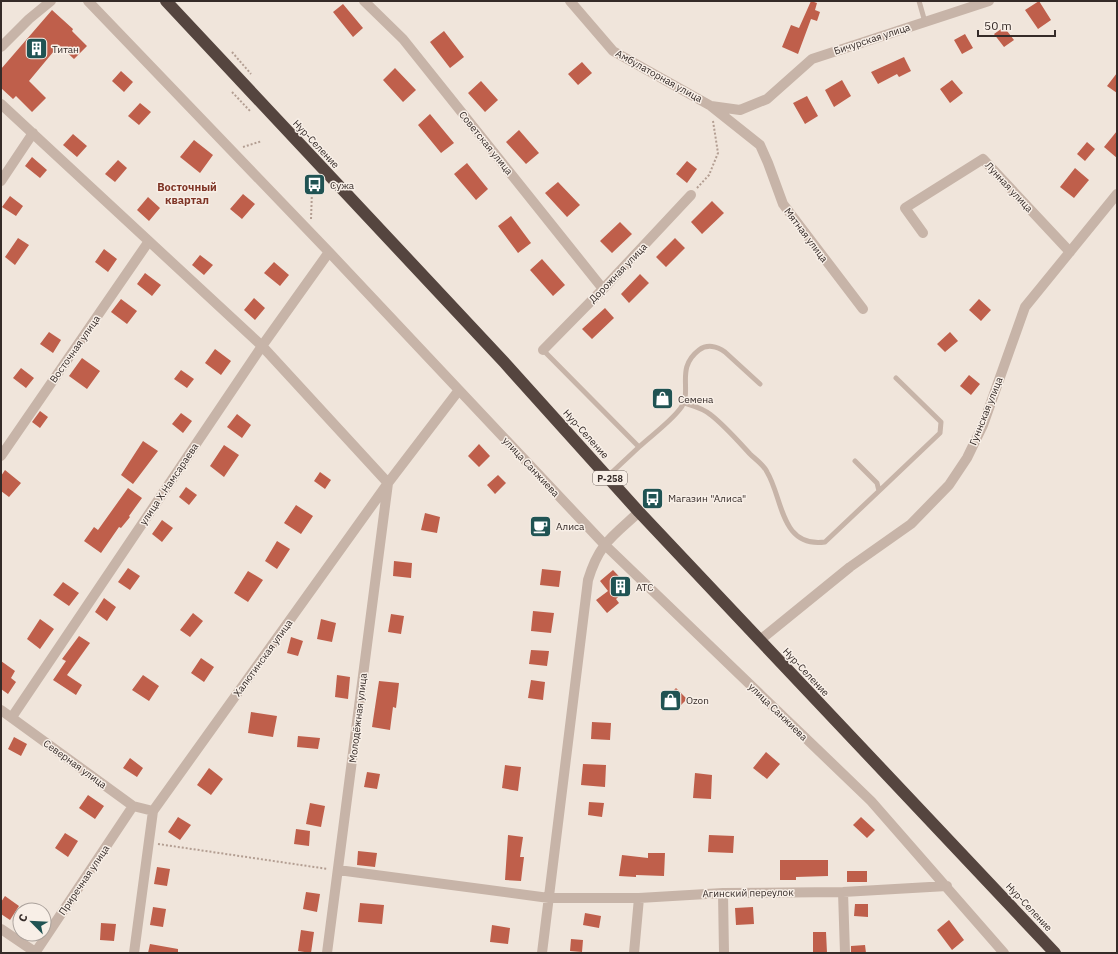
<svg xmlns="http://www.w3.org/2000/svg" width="1118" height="954" viewBox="0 0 1118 954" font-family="'IBM Plex Sans',sans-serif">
	<rect width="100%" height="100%" fill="#f0e5db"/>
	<path fill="#bf5f4b" d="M811 1 817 3 815 10 820 12 817 21 811 19 798 54 782 47 791 25 799 28Z
		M1039 1 1051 20 1038 29 1025 10Z
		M343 4 363 28 353 37 333 12Z
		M52 10 73 29 72 31 87 46 74 59 59 45 29 81 46 98 32 112 16 96 13 99 1 88V69Z
		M1004 27 1014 40 1004 47 994 34Z
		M444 31 464 57 450 68 430 42Z
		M965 34 973 48 962 54 954 40Z
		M904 57 911 71 899 77 897 74 878 84 871 72Z
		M582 62 592 73 578 85 568 74Z
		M395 68 416 90 403 102 383 80Z
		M121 71 133 82 124 92 112 81Z
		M1117 73V93L1107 86Z
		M842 80 851 96 834 107 825 90Z
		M952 80 963 93 950 103 940 89Z
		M481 81 498 100 485 112 468 93Z
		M807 96 818 116 805 124 793 103Z
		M140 103 151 112 139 125 128 116Z
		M430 114 454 143 441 153 418 125Z
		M519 130 539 153 526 164 506 142Z
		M1117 131V158L1104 147Z
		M73 134 87 146 77 157 63 145Z
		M194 140 213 155 200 173 180 157Z
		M1087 142 1095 149 1085 161 1077 154Z
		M32 157 47 170 40 178 25 166Z
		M118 160 127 168 115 182 105 174Z
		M687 161 697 169 687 183 676 174Z
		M467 163 488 189 476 200 454 174Z
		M1075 168 1089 180 1074 198 1060 187Z
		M558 182 580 205 567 217 545 193Z
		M243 194 255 204 242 219 230 209Z
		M10 196 23 206 16 216 2 207Z
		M148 197 160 208 149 221 137 210Z
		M712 201 724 213 702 234 691 222Z
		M511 216 531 243 518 253 498 226Z
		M620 222 632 234 612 253 600 241Z
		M18 238 29 245 15 265 5 257Z
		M675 238 685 248 666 267 656 257Z
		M104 249 117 259 108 272 95 262Z
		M200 255 213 265 204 275 192 265Z
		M542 259 565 285 553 296 530 270Z
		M274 262 289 275 280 286 264 273Z
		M145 273 161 285 152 296 137 284Z
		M640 274 649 283 629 303 621 294Z
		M254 298 265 308 255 320 244 310Z
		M121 299 137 311 127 324 111 312Z
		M979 299 991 310 981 321 969 310Z
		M605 308 614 318 592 339 582 329Z
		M49 332 61 340 53 353 40 344Z
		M950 332 958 341 945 352 937 344Z
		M215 349 231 361 221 375 205 363Z
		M82 358 100 371 87 389 69 376Z
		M21 368 34 378 26 388 13 378Z
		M181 370 194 379 187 388 174 379Z
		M969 375 980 384 971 395 960 386Z
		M40 411 48 417 40 428 32 422Z
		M181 413 192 421 183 433 172 424Z
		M237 414 251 425 242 438 227 427Z
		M143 441 158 451 133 484 121 475Z
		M479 444 490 456 479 467 468 456Z
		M224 445 239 455 224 477 210 466Z
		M5 470 21 483 9 497 1 491V476Z
		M320 472 331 480 325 489 314 481Z
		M498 475 506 483 495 494 487 485Z
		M186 487 197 495 189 505 179 497Z
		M128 488 142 498 129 516 130 517 121 528 119 527 101 553 84 541 94 527 98 530Z
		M296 505 313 516 301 534 284 523Z
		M425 513 440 517 437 533 421 530Z
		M162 520 173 528 162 542 152 534Z
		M277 541 290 549 277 569 265 561Z
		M394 561 412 563 411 578 393 576Z
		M128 568 140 576 130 590 118 582Z
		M542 569 561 571 559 587 540 585Z
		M613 570 629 587 616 599 619 603 607 613 596 600 608 591 600 581Z
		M248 571 263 580 248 602 234 593Z
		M63 582 79 593 69 606 53 595Z
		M104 598 116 607 107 621 95 612Z
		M533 611 554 613 551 633 531 631Z
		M193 613 203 621 190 637 180 630Z
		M391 614 404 616 401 634 388 632Z
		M40 619 54 629 40 649 27 639Z
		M321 619 336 623 332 642 317 639Z
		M79 636 90 643 67 675 82 685 76 695 53 680 66 661 62 659Z
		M291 637 303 641 298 656 287 653Z
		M531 650 549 651 547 666 529 664Z
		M201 658 214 667 204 682 191 673Z
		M1 661 15 671 11 678 16 682 8 694 1 689Z
		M143 675 159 686 149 701 132 690Z
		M337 675 350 677 348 699 335 697Z
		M531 680 545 682 543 700 528 698Z
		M379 681 399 683 396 708 393 707 390 730 372 727Z
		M676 688 687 699 676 710 665 699Z
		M251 712 277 716 273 737 248 733Z
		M592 722 611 723 610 740 591 739Z
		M298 736 320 738 318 749 297 747Z
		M14 737 27 744 21 756 8 749Z
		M766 752 780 764 767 779 753 768Z
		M130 758 143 768 137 777 123 768Z
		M583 764 606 765 605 787 581 785Z
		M505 765 521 767 518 791 502 788Z
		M209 768 223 779 211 795 197 785Z
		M367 772 380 774 377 789 364 787Z
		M695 773 712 775 711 799 693 798Z
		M88 795 104 806 95 819 79 808Z
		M589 802 604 803 602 817 588 815Z
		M310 803 325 806 321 827 306 824Z
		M178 817 191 825 180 840 168 832Z
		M861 817 875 830 867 838 853 825Z
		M296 829 310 831 309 846 294 844Z
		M65 833 78 841 68 857 55 848Z
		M508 835 523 837 520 857H524L521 881 505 880Z
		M709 835 734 836 733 853 708 852Z
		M358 851 377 853 375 867 357 865Z
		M648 853H665L664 876 636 875V877L619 876 622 855 648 858Z
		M780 860H828V876L796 877V880H780Z
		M157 867 170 869 167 886 154 884Z
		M847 871H867V882H847Z
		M306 892 320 894 317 912 303 909Z
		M5 896 19 906 10 920 1 914V902Z
		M360 903 384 905 382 924 358 922Z
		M855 904H868V917L854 916Z
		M153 907 166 909 163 927 150 925Z
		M753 907 754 924 736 925 735 908Z
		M585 913 601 916 599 928 583 925Z
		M949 920 964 940 952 950 937 930Z
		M101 923 116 924 114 941 100 940Z
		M492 925 510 928 508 944 490 942Z
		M301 930 314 932 311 953 298 951Z
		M813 932H826L827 953H813Z
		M571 939 583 940 582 952 570 951Z
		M150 944 178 949V953H148Z
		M865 945 866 953H851V946Z"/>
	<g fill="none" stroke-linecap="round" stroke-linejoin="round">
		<path stroke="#b39e92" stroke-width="2" stroke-dasharray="2 2" stroke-linecap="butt" d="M232 52 251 74
			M232 92 251 112
			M243 147 262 141
			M697 188 709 175 718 153 713 121
			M311 219 312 191
			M158 844 328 869"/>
		<path stroke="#c7b4a8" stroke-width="5" d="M919 1 925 22
			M543 350 639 447C652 435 669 423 680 409 694 392 674 369 699 350 707 344 717 346 725 352L760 384
			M684 403C693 406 703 408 711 415 725 426 738 441 750 454 755 459 764 465 767 472 783 498 780 548 825 542L879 491 877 483 855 461
			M608 476 639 447
			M879 491 940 433 941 422 896 378"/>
		<path stroke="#c7b4a8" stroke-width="10" d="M88 1 329 252 604 544 871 801 1004 953
			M364 1 403 39 603 289
			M570 1 613 51 711 106 740 110 767 99 812 59 989 1
			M1 47 29 19 51 1
			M1 104 262 346 388 483 327 953
			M711 106 760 145 768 163 783 204 863 309
			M1 181 33 133
			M923 233 905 208 983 159 1070 252
			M543 350 603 289 691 195
			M1 456 149 241
			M760 640 850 567 911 524 949 485 967 458 983 425 1025 307 1117 194
			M1 710 133 806 153 811
			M12 717 262 346 329 252
			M338 870 549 898H639L723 893 843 892 947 886
			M843 892 845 953
			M723 893 724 953
			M1 929 35 952
			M35 953 133 806
			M134 953 153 811 388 483 459 390
			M542 953 588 580C599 543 613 536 639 512
			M634 953 639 898"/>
		<path stroke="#55453f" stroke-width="12" d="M166 1 504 362 639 512 1055 953"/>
	</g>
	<defs>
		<symbol id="building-square" viewBox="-11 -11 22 22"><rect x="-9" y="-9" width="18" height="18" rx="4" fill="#205353" stroke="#f8efe7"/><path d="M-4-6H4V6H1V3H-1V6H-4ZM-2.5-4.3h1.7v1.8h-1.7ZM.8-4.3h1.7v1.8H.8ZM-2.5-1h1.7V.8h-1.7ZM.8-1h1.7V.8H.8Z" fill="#fff"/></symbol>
		<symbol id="bus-square" viewBox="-11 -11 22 22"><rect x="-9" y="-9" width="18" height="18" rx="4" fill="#205353" stroke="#f8efe7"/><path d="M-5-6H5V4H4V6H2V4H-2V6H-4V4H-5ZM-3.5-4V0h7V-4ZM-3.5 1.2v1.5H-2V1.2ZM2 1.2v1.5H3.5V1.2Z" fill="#fff"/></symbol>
		<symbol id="shop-square" viewBox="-11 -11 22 22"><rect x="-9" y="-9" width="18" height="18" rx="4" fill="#205353" stroke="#f8efe7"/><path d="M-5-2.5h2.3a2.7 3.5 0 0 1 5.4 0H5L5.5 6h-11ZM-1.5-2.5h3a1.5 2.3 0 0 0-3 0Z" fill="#fff"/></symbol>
		<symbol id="cafe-square" viewBox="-11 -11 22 22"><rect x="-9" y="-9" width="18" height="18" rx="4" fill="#205353" stroke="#f8efe7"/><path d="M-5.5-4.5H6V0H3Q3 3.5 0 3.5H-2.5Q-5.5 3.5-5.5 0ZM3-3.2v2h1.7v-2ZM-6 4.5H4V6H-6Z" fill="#fff"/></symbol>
	</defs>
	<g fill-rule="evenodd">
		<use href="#building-square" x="24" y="36" width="25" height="25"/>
		<use href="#bus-square" x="302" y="172" width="25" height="25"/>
		<use href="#shop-square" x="650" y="386" width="25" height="25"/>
		<use href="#bus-square" x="640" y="486" width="25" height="25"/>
		<use href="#cafe-square" x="528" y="514" width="25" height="25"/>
		<use href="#building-square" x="608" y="574" width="25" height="25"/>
		<use href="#shop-square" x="658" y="688" width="25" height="25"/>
	</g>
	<g text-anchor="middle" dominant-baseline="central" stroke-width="3" stroke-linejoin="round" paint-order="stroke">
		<rect fill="#f8efe7" stroke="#706661" stroke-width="1" x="593" y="471" width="34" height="14" rx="3"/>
		<g font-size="9" font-weight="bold" fill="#352b28">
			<text x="610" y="478">Р-258</text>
		</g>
		<g font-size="10" fill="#352b28" stroke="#f8efe7">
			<text transform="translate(872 39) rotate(-18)">Бичурская улица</text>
			<text transform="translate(659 76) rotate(29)">Амбулаторная улица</text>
			<text transform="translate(486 143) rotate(51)">Советская улица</text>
			<text transform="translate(316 144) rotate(47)">Нур-Селение</text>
			<text transform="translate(1009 187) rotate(47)">Лунная улица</text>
			<text transform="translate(806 235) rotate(53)">Мятная улица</text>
			<text transform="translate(618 273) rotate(-46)">Дорожная улица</text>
			<text transform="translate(75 349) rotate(-55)">Восточная улица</text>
			<text transform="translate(986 411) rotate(-68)">Гуннская улица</text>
			<text transform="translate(586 434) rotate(48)">Нур-Селение</text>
			<text transform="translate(531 467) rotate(47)">улица Санжиева</text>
			<text transform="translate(169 484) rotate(-56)">улица Х.Намсараева</text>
			<text transform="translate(263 658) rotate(-54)">Халютинская улица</text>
			<text transform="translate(806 672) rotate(47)">Нур-Селение</text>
			<text transform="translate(778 712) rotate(44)">улица Санжиева</text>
			<text transform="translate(358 718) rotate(-83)">Молодёжная улица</text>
			<text transform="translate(75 764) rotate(36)">Северная улица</text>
			<text transform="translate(84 880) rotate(-56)">Приречная улица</text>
			<text transform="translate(748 893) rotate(-1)">Агинский переулок</text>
			<text transform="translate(1029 907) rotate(47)">Нур-Селение</text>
		</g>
		<g font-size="10" fill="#352b28" stroke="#f8efe7" text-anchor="start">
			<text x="52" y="49">Титан</text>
			<text x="330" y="185">Сужа</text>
			<text x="678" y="399">Семена</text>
			<text x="668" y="498">Магазин "Алиса"</text>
			<text x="556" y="526">Алиса</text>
			<text x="636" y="587">АТС</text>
			<text x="686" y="700">Ozon</text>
		</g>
		<g font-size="11" font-weight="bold" fill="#7f3526" stroke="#f8efe7">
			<text x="187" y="187">Восточный<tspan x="187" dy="13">квартал</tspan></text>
		</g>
	</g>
	<rect width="1118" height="954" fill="none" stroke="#352b28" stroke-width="4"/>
	<g transform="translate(32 922) rotate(294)"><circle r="19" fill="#f8efe7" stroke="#aaa19b"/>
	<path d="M0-3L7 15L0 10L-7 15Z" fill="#205353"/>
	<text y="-6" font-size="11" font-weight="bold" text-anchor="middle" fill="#352b28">С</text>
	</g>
	<path d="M978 30v6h77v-6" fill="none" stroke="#352b28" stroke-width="2"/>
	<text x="984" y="30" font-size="12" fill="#352b28" stroke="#f8efe7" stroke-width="3" paint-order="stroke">50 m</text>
</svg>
